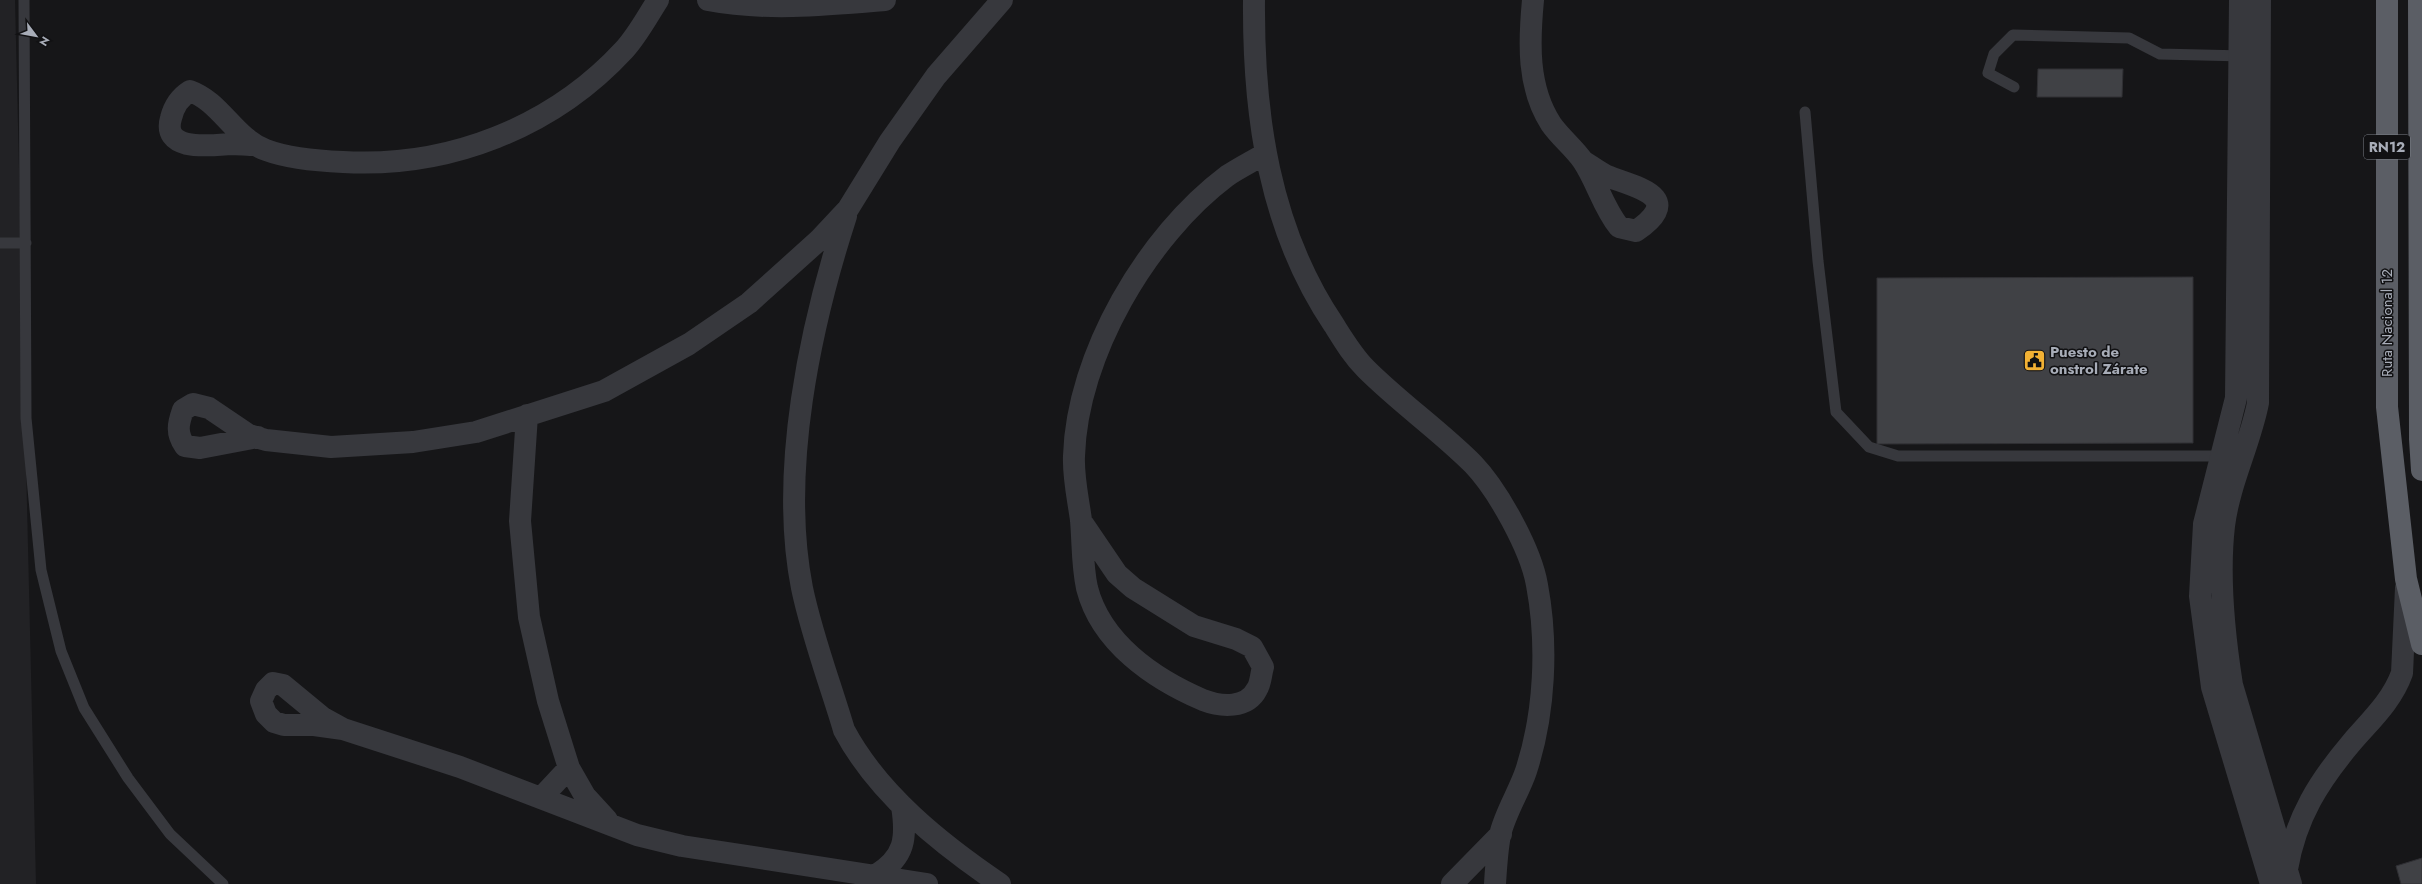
<svg xmlns="http://www.w3.org/2000/svg" width="2422" height="884" viewBox="0 0 2422 884" font-family="Jost,sans-serif">
	<rect width="100%" height="100%" fill="#161618"/>
	<path fill="#222225" d="M0 0H15L36 884H0Z"/>
	<path fill="#404145" stroke="#303034" d="M2038 69H2123L2122 97H2037Z
		M2193 277V443L1877 444V278Z
		M2422 858V884H2401L2396 866Z"/>
	<g fill="none" stroke-linecap="round" stroke-linejoin="round">
		<path stroke="#37383d" stroke-width="11" d="M24 0 26 418 41 570 61 651 84 708 128 778 170 834 223 884
			M2014 87 1988 73 1994 54 2013 35 2129 38 2160 54 2244 56
			M1805 112 1818 261 1836 412 1869 447 1898 456H2225
			M0 243H26"/>
		<path stroke="#37383d" stroke-width="22" d="M708 0C765 11 827 5 885 0
			M1254 0C1253 114 1269 229 1334 325 1344 341 1353 356 1366 369 1400 403 1439 430 1473 464 1498 490 1531 550 1537 585 1548 644 1545 713 1526 771 1519 792 1505 813 1500 835 1497 850 1496 868 1495 884
			M1533 0C1529 42 1527 87 1551 124 1560 137 1574 148 1583 161 1597 182 1603 207 1619 227L1636 231C1687 196 1634 187 1607 176 1599 172 1591 166 1583 161
			M2240 0 2236 398 2204 524 2200 596 2212 687 2271 884
			M2260 0 2258 403C2250 444 2229 484 2224 526 2218 578 2224 634 2232 685L2291 884
			M255 145C247 145 239 144 230 144 213 145 161 153 171 118 174 106 179 98 190 91 221 102 234 138 266 150 290 159 318 161 343 162 448 168 552 128 624 50 637 36 647 17 658 0
			M846 216C810 327 779 471 802 588 812 636 830 683 844 730 878 794 941 844 1000 884
			M527 415 520 521 529 617 548 701 569 768 585 796 607 820
			M258 437 200 448 185 446C176 433 178 424 183 410L193 404 209 408 249 435 266 440 331 447 413 442 476 432 604 391 689 344 749 303 819 240 848 209 890 141 936 76 1002 0
			M1081 521 1117 574 1133 588 1194 626 1236 639 1252 647 1263 667C1261 673 1261 683 1257 689 1247 709 1221 707 1203 700 1154 679 1101 643 1087 588 1082 565 1083 543 1081 520 1078 498 1073 477 1074 456 1077 355 1147 236 1227 176 1239 168 1253 161 1266 153
			M343 729 323 718 283 685 273 683 266 690 261 701 266 714 274 722 284 725H314L343 729 460 767 637 835 682 846 927 884
			M541 798 569 768
			M2287 869C2296 817 2319 781 2352 742 2371 720 2392 701 2402 673L2406 588
			M876 875C905 857 907 838 902 806
			M1452 884 1501 834"/>
		<path stroke="#5b5e65" stroke-width="22" d="M2387 0V407L2406 579 2422 644
			M2419 0 2420 439 2422 470"/>
	</g>
	<defs>
		<symbol id="civic-square" viewBox="-11 -11 22 22"><rect x="-9" y="-9" width="18" height="18" rx="4" fill="#f2b134" stroke="#111113"/><path d="M-.6-6.5H3V-4.5H.6V-3L4-1V1h2V6H-6V1h2V-1L-.6-3ZM-1.2 2.5V6h2.4V2.5Z" fill="#111"/></symbol>
	</defs>
	<g fill-rule="evenodd">
		<use href="#civic-square" x="2022" y="348" width="25" height="25"/>
	</g>
	<g text-anchor="middle" dominant-baseline="central" stroke-width="3" stroke-linejoin="round" paint-order="stroke">
		<rect fill="#111113" stroke="#7b7e86" stroke-width="1" x="2364" y="135" width="46" height="24" rx="3"/>
		<g font-size="14" font-weight="bold" fill="#a8adb8">
			<text x="2387" y="147">RN12</text>
		</g>
		<g font-size="15" fill="#a8adb8" stroke="#111113">
			<text transform="translate(2387 323) rotate(-90)">Ruta Nacional 12</text>
		</g>
		<g font-size="15" font-weight="bold" fill="#a8adb8" stroke="#111113" text-anchor="start">
			<text x="2050" y="352">Puesto de<tspan x="2050" dy="17">onstrol Zárate</tspan></text>
		</g>
	</g>
	<g transform="translate(36 36) rotate(122)" stroke="#111113" stroke-width="3" paint-order="stroke">
	<path d="M0-3L7 15L0 10L-7 15Z" fill="#a8adb8"/>
	<text y="-6" font-size="11" font-weight="bold" text-anchor="middle" fill="#a8adb8">N</text>
	</g>
</svg>
